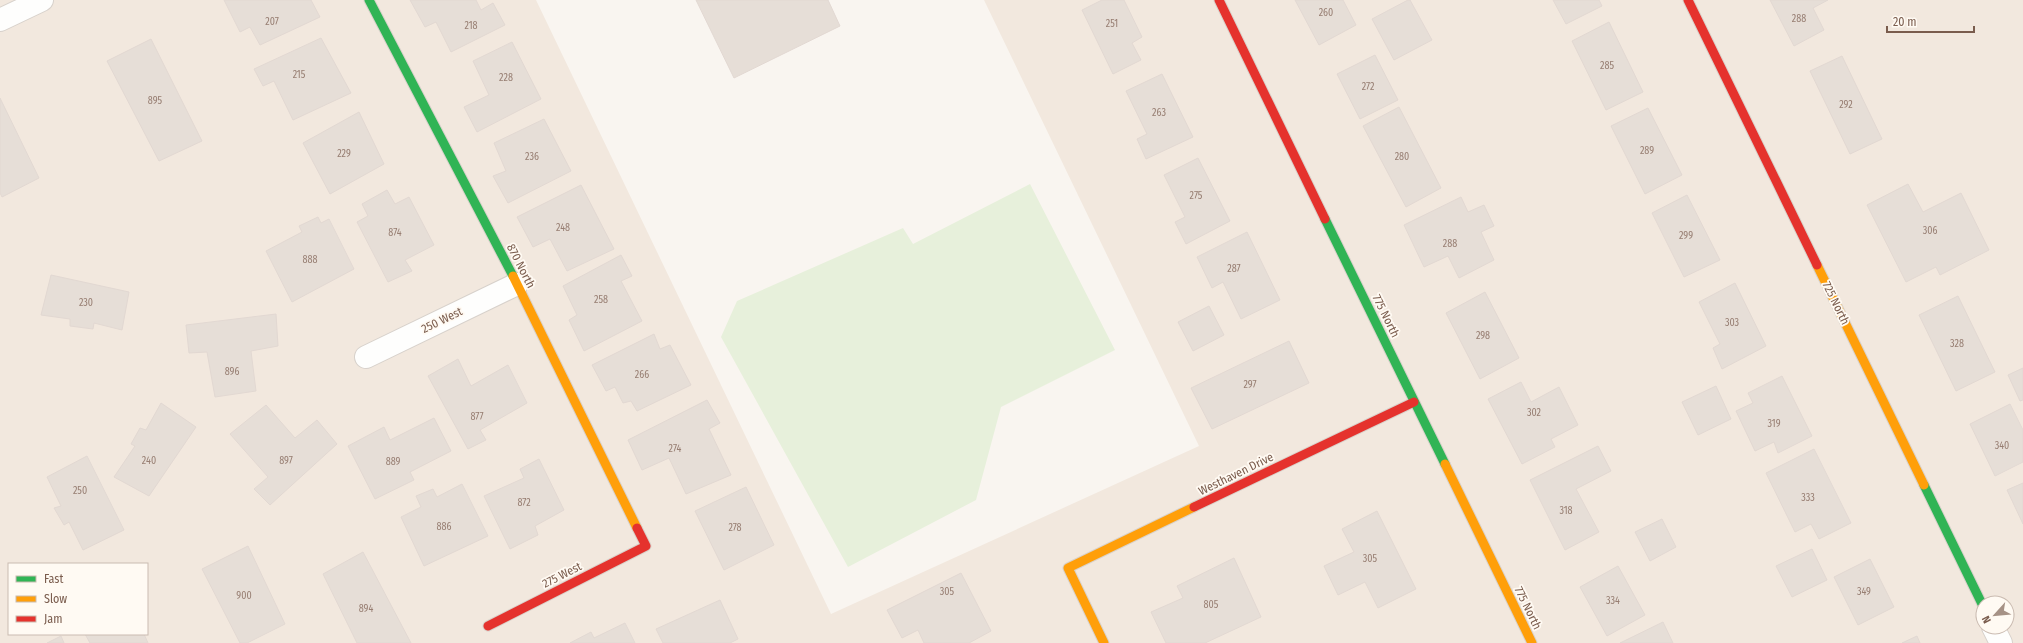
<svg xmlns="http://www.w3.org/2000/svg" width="2023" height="643" viewBox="0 0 2023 643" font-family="'Fira Sans Condensed',sans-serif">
	<rect width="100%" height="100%" fill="#f9f5f0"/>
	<path fill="#f2e8de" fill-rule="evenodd" d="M0 0H536L831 614 1199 446 984 0H2023V643H0ZM9 564H147V634H9ZM1983 603H2007V627H1983Z"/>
	<path fill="#e7f0db" d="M1030 184 1115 350 1001 407 976 500 848 567 721 337 737 301 903 228 913 244Z"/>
	<path fill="#e6ded7" stroke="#e2d8d2" d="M224 0H311L320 17 260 45 250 27 240 32Z
		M410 0H476L481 10 493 3 505 25 451 52 436 22 425 27Z
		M696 0H828L840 26 734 78Z
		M1102 0H1124L1142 37 1132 43 1141 60 1113 74 1082 10Z
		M1295 0H1343L1356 25 1319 45Z
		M1408 0H1410L1432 40 1394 60 1372 19Z
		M1553 0H1599L1602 6 1566 24Z
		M1770 0H1828L1813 8 1824 30 1794 46Z
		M1609 22 1643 92 1606 110 1572 41Z
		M321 38 351 93 293 120 274 81 263 86 254 69Z
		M151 39 202 141 159 161 107 61Z
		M512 42 541 99 477 132 464 107 489 95 473 61Z
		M1375 55 1398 100 1360 119 1337 74Z
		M1842 56 1882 139 1850 154 1810 71Z
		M1162 74 1193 137 1146 159 1137 139 1147 134 1126 91Z
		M0 98 39 178 2 197 0 193Z
		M1399 107 1441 188 1406 207 1363 126Z
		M1648 108 1682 175 1645 194 1611 126Z
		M359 112 384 164 330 194 303 143Z
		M544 119 571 171 508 203 493 176 506 171 494 143Z
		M1198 158 1230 221 1186 244 1175 222 1185 217 1164 175Z
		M1908 184 1923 212 1961 193 1989 250 1940 275 1936 267 1906 282 1867 205Z
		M581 185 614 249 567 271 550 239 533 247 517 217Z
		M387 190 395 204 409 197 434 245 405 260 412 271 388 282 357 222 368 216 362 204Z
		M1687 195 1720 260 1684 277 1652 213Z
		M1461 197 1468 212 1484 205 1494 226 1481 232 1494 260 1459 278 1448 256 1424 267 1404 225Z
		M318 217 321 223 329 219 354 269 292 302 266 251 302 232 299 226Z
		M1247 232 1280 300 1241 319 1223 282 1212 288 1197 257Z
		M621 255 632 276 621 281 642 321 584 351 569 320 577 315 563 286Z
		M51 275 129 292 122 330 94 323 93 329 70 326V319L41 315Z
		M1735 283 1766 346 1722 369 1713 348 1720 344 1699 302Z
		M1485 292 1519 358 1480 379 1446 313Z
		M1958 296 1995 372 1956 391 1919 315Z
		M1209 306 1224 335 1193 351 1178 322Z
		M276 314 278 346 251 351 256 391 215 397 207 352 189 353 186 325Z
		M654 334 660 349 670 345 691 385 637 411 631 401 623 403 615 387 606 391 592 365Z
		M1289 341 1309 383 1212 429 1191 388Z
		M458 359 471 386 508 365 527 403 480 430 486 440 468 449 428 376Z
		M2023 368V400L2020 401 2008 375Z
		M1782 376 1812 436 1778 453 1774 442 1755 451 1736 411 1753 403 1748 393Z
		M1521 382 1531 402 1559 387 1578 425 1551 439 1555 447 1522 464 1488 399Z
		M1716 386 1731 419 1698 435 1682 402Z
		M707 400 720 423 709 429 731 475 686 494 669 458 642 470 628 440Z
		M161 403 196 427 149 496 114 477 135 446 131 444 140 428 146 430Z
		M2010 404 2023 430V462L1995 476 1970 424Z
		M266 405 295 438 317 420 337 444 270 505 254 489 268 477 230 434Z
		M434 418 451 451 410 472 414 480 375 499 348 446 384 427 390 440Z
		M1598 446 1611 471 1576 489 1599 532 1565 550 1530 480Z
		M1814 449 1851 523 1819 539 1811 524 1795 532 1766 473Z
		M87 456 124 530 83 550 69 522 64 525 54 508 61 506 47 477Z
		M539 459 564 510 535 526 538 535 510 549 484 496 524 478 520 469Z
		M2023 483V524L2007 490Z
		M462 484 488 536 424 566 401 517 421 507 416 496 433 489 437 497Z
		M746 487 774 545 724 570 695 511Z
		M1377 511 1416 589 1378 608 1365 582 1338 595 1324 566 1354 552 1342 529Z
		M1662 519 1676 547 1650 561 1635 532Z
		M248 546 285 624 247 643H240L202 569Z
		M1812 549 1827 580 1792 597 1776 566Z
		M363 552 411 643H357L323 574Z
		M1234 558 1261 617 1205 643H1166L1151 612 1183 598 1177 586Z
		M1870 559 1894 607 1858 625 1834 577Z
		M1618 566 1645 615 1607 636 1580 587Z
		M961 573 991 631 969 643H924L918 630 902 638 887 610Z
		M720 600 738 639 730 643H663L656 629Z
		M1663 622 1673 643H1620Z
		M625 623 635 643H570L591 632 594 638Z
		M85 634H144L148 643H90Z
		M61 636 64 643H47Z
		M1917 636 1920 643H1902Z"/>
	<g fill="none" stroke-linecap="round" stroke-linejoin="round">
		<defs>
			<path id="street" d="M0 20 42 0
				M366 357 517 284
				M1993 627 2001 643"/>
			<path id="fast" d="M369 0 513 276
				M1325 219 1445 464
				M1924 485 1983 606"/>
			<path id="slow" d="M1817 265 1924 485
				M513 276 637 528
				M1445 464 1532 643
				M1104 643 1068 568 1194 507"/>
			<path id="jam" d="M1219 0 1325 219
				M1688 0 1817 265
				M1194 507 1414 402
				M488 626 646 546 637 528"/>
		</defs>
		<use href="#street" stroke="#d7d1cb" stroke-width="24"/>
		<use href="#fast" stroke="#d9d2cb" stroke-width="11"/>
		<use href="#slow" stroke="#d9d2cb" stroke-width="11"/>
		<use href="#jam" stroke="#d9d2cb" stroke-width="11"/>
		<use href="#street" stroke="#fefefd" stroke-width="22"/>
		<use href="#fast" stroke="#30b455" stroke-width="9"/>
		<use href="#slow" stroke="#ff9f0a" stroke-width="9"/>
		<use href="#jam" stroke="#e5322d" stroke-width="9"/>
	</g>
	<g text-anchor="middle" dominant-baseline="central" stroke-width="3.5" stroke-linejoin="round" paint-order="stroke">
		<g font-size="10" fill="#977e72">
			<text x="1326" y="13">260</text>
			<text x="1799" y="19">288</text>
			<text x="272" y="22">207</text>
			<text x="1112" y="24">251</text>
			<text x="471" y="26">218</text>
			<text x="1607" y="66">285</text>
			<text x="299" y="75">215</text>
			<text x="506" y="78">228</text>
			<text x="1368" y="87">272</text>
			<text x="155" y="101">895</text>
			<text x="1846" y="105">292</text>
			<text x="1159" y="113">263</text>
			<text x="1647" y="151">289</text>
			<text x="344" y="154">229</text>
			<text x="532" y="157">236</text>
			<text x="1402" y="157">280</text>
			<text x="1196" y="196">275</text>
			<text x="563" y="228">248</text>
			<text x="1930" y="231">306</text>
			<text x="395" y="233">874</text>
			<text x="1686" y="236">299</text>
			<text x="1450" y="244">288</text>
			<text x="310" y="260">888</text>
			<text x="1234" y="269">287</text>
			<text x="601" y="300">258</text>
			<text x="86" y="303">230</text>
			<text x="1732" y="323">303</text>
			<text x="1483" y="336">298</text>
			<text x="1957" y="344">328</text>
			<text x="232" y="372">896</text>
			<text x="642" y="375">266</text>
			<text x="1250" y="385">297</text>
			<text x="1534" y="413">302</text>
			<text x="477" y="417">877</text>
			<text x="1774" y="424">319</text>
			<text x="2002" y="446">340</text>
			<text x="675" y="449">274</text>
			<text x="149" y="461">240</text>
			<text x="286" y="461">897</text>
			<text x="393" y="462">889</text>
			<text x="80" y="491">250</text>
			<text x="1808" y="498">333</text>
			<text x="524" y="503">872</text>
			<text x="1566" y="511">318</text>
			<text x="444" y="527">886</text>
			<text x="735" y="528">278</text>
			<text x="1370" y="559">305</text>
			<text x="947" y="592">305</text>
			<text x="1864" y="592">349</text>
			<text x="244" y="596">900</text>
			<text x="1613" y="601">334</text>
			<text x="1211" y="605">805</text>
			<text x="366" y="609">894</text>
		</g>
		<g font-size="12" fill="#7a5c4d" stroke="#fffaf3">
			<text transform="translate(521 266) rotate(63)">870 North</text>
			<text transform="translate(1836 303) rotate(64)">725 North</text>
			<text transform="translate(1386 316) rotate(64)">775 North</text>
			<text transform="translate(442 320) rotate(-26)">250 West</text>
			<text transform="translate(1236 474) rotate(-26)">Westhaven Drive</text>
			<text transform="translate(562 575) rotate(-27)">275 West</text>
			<text transform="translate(1528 608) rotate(64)">775 North</text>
		</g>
	</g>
	<rect x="8" y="563" width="140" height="72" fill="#fffaf3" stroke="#cabbb1"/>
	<rect x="16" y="576" width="20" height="6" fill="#30b455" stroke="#cabbb1"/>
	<text x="44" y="583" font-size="12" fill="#7a5c4d">Fast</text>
	<rect x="16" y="596" width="20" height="6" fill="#ff9f0a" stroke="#cabbb1"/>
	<text x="44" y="603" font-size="12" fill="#7a5c4d">Slow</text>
	<rect x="16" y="616" width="20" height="6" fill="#e5322d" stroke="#cabbb1"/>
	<text x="44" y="623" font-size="12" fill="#7a5c4d">Jam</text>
	<g transform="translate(1995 615) rotate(243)"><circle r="19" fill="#fffaf3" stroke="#cabbb1"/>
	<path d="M0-3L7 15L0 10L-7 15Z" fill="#a69286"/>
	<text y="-6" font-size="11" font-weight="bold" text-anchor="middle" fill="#7a5c4d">N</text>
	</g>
	<path d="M1887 26v6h87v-6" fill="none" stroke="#7a5c4d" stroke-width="2"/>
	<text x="1893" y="26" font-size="12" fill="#7a5c4d" stroke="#fffaf3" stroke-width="3" paint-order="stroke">20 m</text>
</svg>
